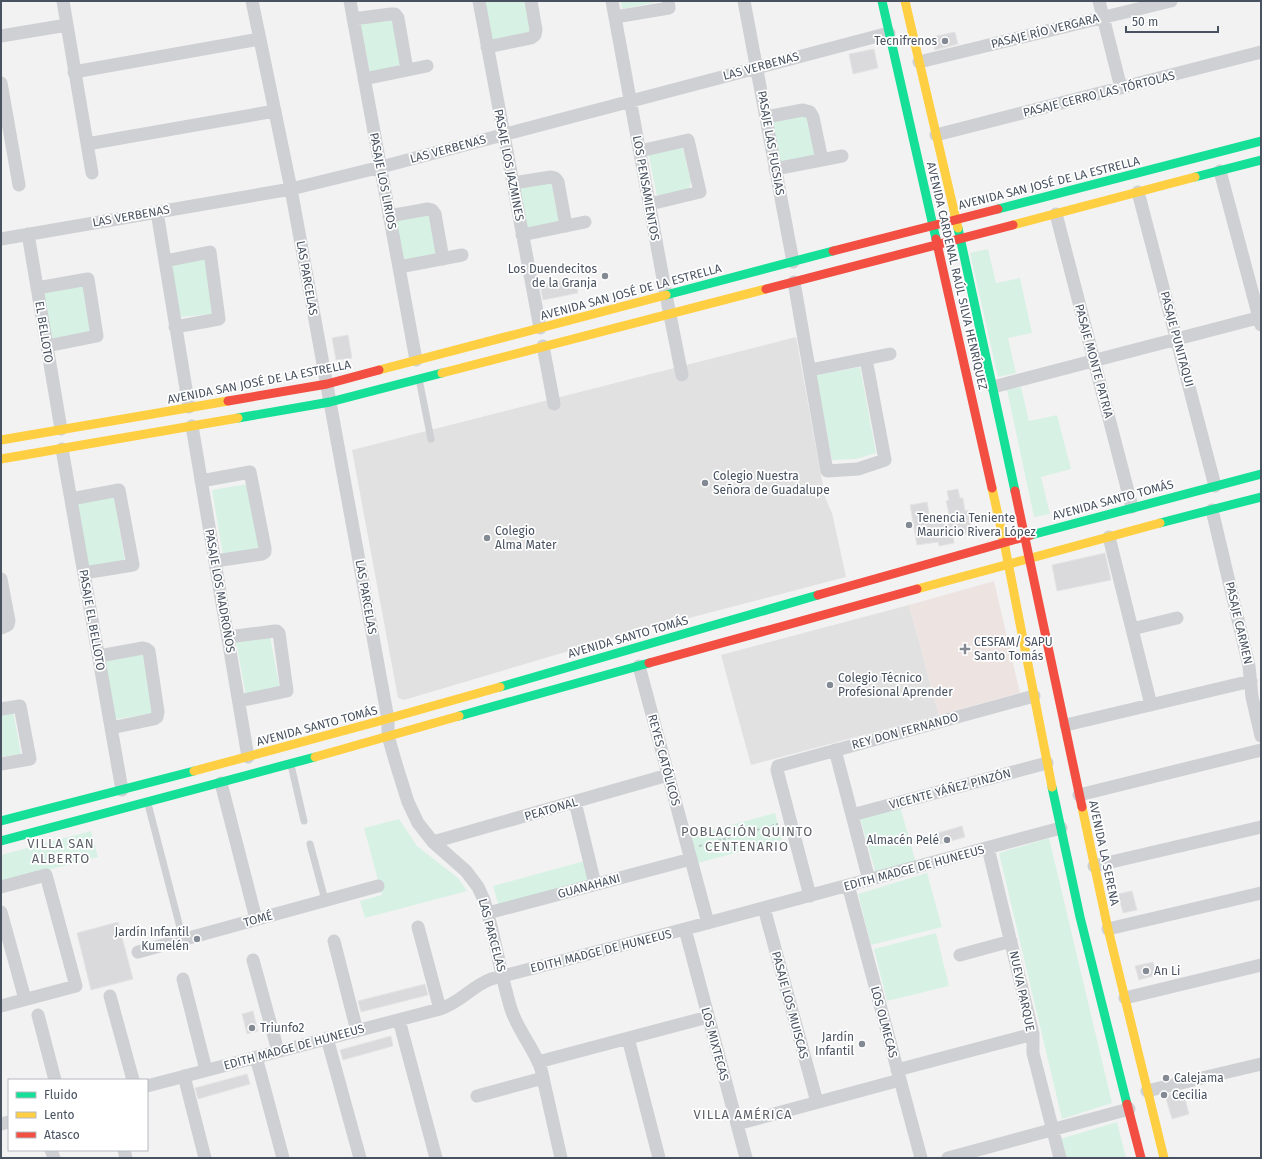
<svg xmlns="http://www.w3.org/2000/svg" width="1262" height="1159" viewBox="0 0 1262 1159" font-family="'Fira Sans',sans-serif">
	<rect width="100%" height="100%" fill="#f3f2f2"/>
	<path fill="#e1e1e2" d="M796 337 825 497 832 513 846 577 616 637 404 700 398 698 352 450Z
		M909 605 939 715 751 765 721 655Z"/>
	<path fill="#ede4e2" d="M994 581 1020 693 939 715 909 605Z"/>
	<path fill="#d7f2e5" d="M491 1H529L534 30 528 36 491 43 484 3Z
		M621 1H653V3L622 9Z
		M391 16 401 60 399 65 370 73 360 21Z
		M806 114 817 153 814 159 779 163 772 122Z
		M677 146 683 149 691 182 688 190 657 196 648 152Z
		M551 179 559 224 529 229 524 226 520 186Z
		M427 212 439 248 435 256 407 261 402 259 396 223 399 217Z
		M988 249 996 283 1020 278 1032 333 1008 338 1016 373 998 377 970 253Z
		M206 255 212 314 180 317 170 262Z
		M83 283 92 333 49 341 42 290Z
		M860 367 876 453 856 459 832 460 816 375Z
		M1021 387 1029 421 1057 415 1071 469 1041 477 1050 514 1034 517 1007 390Z
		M248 484 259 548 223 555 212 490Z
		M114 497 125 561 85 568 74 504Z
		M270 636 280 690 246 696 236 642Z
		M145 654 155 713 112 720 102 661Z
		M13 711 21 754 1 757V713Z
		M900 806 916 863 876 874 860 818Z
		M775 813 782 840 698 863 691 836Z
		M399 819 417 846 458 878 467 891 365 918 360 901 382 895 364 828Z
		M91 831 98 857 1 882V855Z
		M1049 838 1112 1103 1062 1119 999 853Z
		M584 861 589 882 499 907 493 886Z
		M927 873 942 927 871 945 858 894Z
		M936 933 949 986 887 1001 874 949Z
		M1117 1122 1126 1158H1066L1060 1139Z"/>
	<path fill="#dadadd" stroke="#e4e4e5" d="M955 32 958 44 935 50 932 37Z
		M874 49 878 68 853 74 849 54Z
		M575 278 578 293 543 300 540 285Z
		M348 335 352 358 336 360 332 338Z
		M958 489 960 498H963L965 511 968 510 972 533 953 536 954 543 939 546 938 542 917 545 910 505 927 502 930 518 949 514 946 501 949 500 947 491Z
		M1105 553 1111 580 1057 591 1052 565Z
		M962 826 965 837 937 845 934 834Z
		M1132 891 1137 910 1123 913 1118 894Z
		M118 922 133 979 91 990 77 933Z
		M1153 962 1157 975 1139 980 1135 966Z
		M425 984 428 995 361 1012 358 1001Z
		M253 1011 258 1031 247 1034 242 1014Z
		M391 1036 393 1046 343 1060 340 1050Z
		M247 1074 250 1084 198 1099 195 1088Z
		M1183 1091 1189 1114 1172 1119 1165 1095Z"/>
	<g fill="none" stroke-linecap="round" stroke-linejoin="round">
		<path stroke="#bbc8c5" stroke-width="2" stroke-dasharray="3 2" stroke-linecap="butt" d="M699 846 778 824"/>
		<path stroke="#ced0d3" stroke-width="7" d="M419 379 431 439
			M291 765 304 821
			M148 804 183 939
			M310 844 325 900"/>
		<path stroke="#ced0d3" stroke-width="13" d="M63 1 92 173
			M252 1 291 189 388 719V736L397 767 408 802 418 823 433 842 466 871 478 887 484 900C495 936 500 973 511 1009 518 1031 534 1048 541 1069L561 1158
			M350 1 416 360
			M479 1 540 328
			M612 1 666 295 682 375
			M744 1 793 262
			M1099 1 1121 88
			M615 17 669 8 668 1
			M353 19 391 14H395L398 18 407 70
			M1 36 67 25
			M487 47 531 38 535 35 536 30 531 1
			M919 62 1171 1
			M74 72 260 39
			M364 79 427 66
			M1 83 19 185
			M766 117 803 110 810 112 813 117 822 160
			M936 135 1261 52
			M87 144 275 111
			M640 151 688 140 700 192 650 204
			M775 169 842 156
			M1220 171 1261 325
			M513 183 551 177 555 178 558 182 566 226
			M1138 192 1215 486
			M157 212 189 407
			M1056 214 1132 507
			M389 216 428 209 432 210 435 214 443 259
			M28 234 61 429
			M522 235 585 222
			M1 239 291 189 381 167 889 33
			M165 261 210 252 219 319 175 327
			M399 267 462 255
			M794 282 827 471 858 469 885 460 866 359
			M37 288 88 279 97 336 47 346
			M543 346 554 404
			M810 370 890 354
			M993 387 1261 317
			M192 426 248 757
			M62 449 122 790
			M201 481 250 472 265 548V552L262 554 215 561
			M71 499 119 490 133 565 84 573
			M1212 510 1249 666 1252 697 1261 736
			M1109 537 1151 705
			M1 579 9 621 8 625 1 628
			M1132 629 1177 618
			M228 637 275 631H277L279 633 287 691 239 701
			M99 656 143 648 146 649 149 651 158 712 157 717 154 719 111 728
			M639 666 708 923
			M1 709 20 706 30 759 1 764
			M1066 725 1251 681
			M835 750 869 880
			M221 783 256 919
			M1079 795 1261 750
			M575 802 595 884
			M852 815 1047 763
			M433 842 668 775
			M988 848 1033 1034V1053L1060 1158
			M1094 866 1261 827
			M848 885 921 1158
			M1 887 46 875 76 986 1 1006
			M810 896 777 770 778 766 1034 696
			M764 908 817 1102
			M1 912 25 999
			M488 913 691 859
			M418 927 440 1009
			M685 929 746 1158
			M1108 929 1261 893
			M334 941 357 1031
			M138 952 378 886
			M960 955 1011 941
			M253 960 278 1051
			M183 979 206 1070
			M110 996 133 1080
			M1125 998 1261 965
			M38 1015 55 1080
			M399 1020 436 1158
			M327 1038 360 1158
			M628 1038 659 1158
			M256 1057 283 1158
			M538 1062 708 1017
			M897 1070 1033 1034
			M184 1076 205 1158
			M147 1086 440 1009C460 1003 472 986 491 979L685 929 1061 828
			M1147 1091 1261 1064
			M477 1096 543 1078
			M1 1124 9 1122
			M737 1124 900 1080
			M51 1150 54 1158
			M124 1150 126 1158
			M948 1158 1129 1109"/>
		<path stroke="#16e098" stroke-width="9" d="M882 1 936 239
			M1195 177 1261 160
			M998 209 1261 141
			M958 228 1015 491
			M666 295 833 251
			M238 418 330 402 442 373
			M1160 523 1261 497
			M1031 535 1261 474
			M500 687 818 595
			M459 716 649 663
			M1052 787 1080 917 1127 1104
			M1 821 194 771
			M1 841 315 757"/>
		<path stroke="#ffcf43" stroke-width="9" d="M905 1 958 228
			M1013 225 1195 177
			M379 370 666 295
			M442 373 766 289
			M1 440 228 401
			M1 459 238 418
			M992 488 1004 542 1052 787
			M917 589 1160 523
			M315 757 459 716
			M194 771 376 722 500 687
			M1082 807 1108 929 1164 1158"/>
		<path stroke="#f24e42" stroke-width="9" d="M936 239 992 488
			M833 251 998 209
			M766 289 1013 225
			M228 401 327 384 379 370
			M1015 491 1082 807
			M818 595 1031 535
			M649 663 917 589
			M1127 1104 1141 1158"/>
	</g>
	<g fill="#848a93" stroke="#fff" stroke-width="1.5">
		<circle cx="945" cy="41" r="4"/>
		<circle cx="605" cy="276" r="4"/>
		<circle cx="705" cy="483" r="4"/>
		<circle cx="909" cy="525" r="4"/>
		<circle cx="487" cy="538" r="4"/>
		<path d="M963 643h4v4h4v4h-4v4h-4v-4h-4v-4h4z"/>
		<circle cx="830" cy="685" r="4"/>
		<circle cx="947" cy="840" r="4"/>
		<circle cx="197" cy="939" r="4"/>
		<circle cx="1146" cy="971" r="4"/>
		<circle cx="252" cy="1028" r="4"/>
		<circle cx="862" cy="1044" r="4"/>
		<circle cx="1166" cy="1078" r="4"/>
		<circle cx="1164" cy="1095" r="4"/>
	</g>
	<g text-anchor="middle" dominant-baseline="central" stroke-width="3.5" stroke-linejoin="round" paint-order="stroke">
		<g font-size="12" fill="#485260" stroke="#fff">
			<text transform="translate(1045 31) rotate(-14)">PASAJE RÍO VERGARA</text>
			<text transform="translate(761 66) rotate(-15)">LAS VERBENAS</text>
			<text transform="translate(1099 94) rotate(-14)">PASAJE CERRO LAS TÓRTOLAS</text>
			<text transform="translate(771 143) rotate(80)">PASAJE LAS FUCSIAS</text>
			<text transform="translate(448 149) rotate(-15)">LAS VERBENAS</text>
			<text transform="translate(509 165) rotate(79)">PASAJE LOS JAZMINES</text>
			<text transform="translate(383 181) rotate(79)">PASAJE LOS LIRIOS</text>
			<text transform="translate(1049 183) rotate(-14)">AVENIDA SAN JOSÉ DE LA ESTRELLA</text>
			<text transform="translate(646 188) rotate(80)">LOS PENSAMIENTOS</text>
			<text transform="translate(131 216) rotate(-10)">LAS VERBENAS</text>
			<text transform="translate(957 276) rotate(77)">AVENIDA CARDENAL RAÚL SILVA HENRÍQUEZ</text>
			<text transform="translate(307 278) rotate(80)">LAS PARCELAS</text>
			<text transform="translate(631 292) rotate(-15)">AVENIDA SAN JOSÉ DE LA ESTRELLA</text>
			<text transform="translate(44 332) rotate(81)">EL BELLOTO</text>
			<text transform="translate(1177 339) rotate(75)">PASAJE PUNITAQUI</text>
			<text transform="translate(1094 361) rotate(75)">PASAJE MONTE PATRIA</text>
			<text transform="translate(259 382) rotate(-11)">AVENIDA SAN JOSÉ DE LA ESTRELLA</text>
			<text transform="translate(1113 500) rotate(-15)">AVENIDA SANTO TOMÁS</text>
			<text transform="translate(220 591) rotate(80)">PASAJE LOS MADROÑOS</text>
			<text transform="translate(366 597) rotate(80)">LAS PARCELAS</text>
			<text transform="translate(92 620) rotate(80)">PASAJE EL BELLOTO</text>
			<text transform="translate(1239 623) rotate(77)">PASAJE CARMEN</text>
			<text transform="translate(628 637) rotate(-16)">AVENIDA SANTO TOMÁS</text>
			<text transform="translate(317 726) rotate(-15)">AVENIDA SANTO TOMÁS</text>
			<text transform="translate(905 731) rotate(-15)">REY DON FERNANDO</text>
			<text transform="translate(664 760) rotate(75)">REYES CATÓLICOS</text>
			<text transform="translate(950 789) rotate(-15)">VICENTE YÁÑEZ PINZÓN</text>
			<text transform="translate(551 809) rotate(-16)">PEATONAL</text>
			<text transform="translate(1104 853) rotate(78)">AVENIDA LA SERENA</text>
			<text transform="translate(914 868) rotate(-15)">EDITH MADGE DE HUNEEUS</text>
			<text transform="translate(589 886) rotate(-15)">GUANAHANI</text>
			<text transform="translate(258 919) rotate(-15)">TOMÉ</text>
			<text transform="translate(492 935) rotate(75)">LAS PARCELAS</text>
			<text transform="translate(601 951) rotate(-14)">EDITH MADGE DE HUNEEUS</text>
			<text transform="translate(1022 991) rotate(78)">NUEVA PARQUE</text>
			<text transform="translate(790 1005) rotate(75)">PASAJE LOS MUISCAS</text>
			<text transform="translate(884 1022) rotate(75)">LOS OLMECAS</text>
			<text transform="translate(715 1044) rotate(75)">LOS MIXTECAS</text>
			<text transform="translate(294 1047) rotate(-15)">EDITH MADGE DE HUNEEUS</text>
		</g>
		<g font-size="12" fill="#485260" stroke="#fff" text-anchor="start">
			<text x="937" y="41" text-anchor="end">Tecnifrenos</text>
			<text x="597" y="269" text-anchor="end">Los Duendecitos<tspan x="597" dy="14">de la Granja</tspan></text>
			<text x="713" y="476">Colegio Nuestra<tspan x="713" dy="14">Señora de Guadalupe</tspan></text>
			<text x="917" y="518">Tenencia Teniente<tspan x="917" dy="14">Mauricio Rivera López</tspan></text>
			<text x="495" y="531">Colegio<tspan x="495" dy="14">Alma Mater</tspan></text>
			<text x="974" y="642">CESFAM/ SAPU<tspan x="974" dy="14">Santo Tomás</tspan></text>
			<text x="838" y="678">Colegio Técnico<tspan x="838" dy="14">Profesional Aprender</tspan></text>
			<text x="939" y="840" text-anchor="end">Almacén Pelé</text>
			<text x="189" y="932" text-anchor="end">Jardín Infantil<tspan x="189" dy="14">Kumelén</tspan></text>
			<text x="1154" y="971">An Li</text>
			<text x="260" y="1028">Triunfo2</text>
			<text x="854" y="1037" text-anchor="end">Jardín<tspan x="854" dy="14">Infantil</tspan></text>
			<text x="1174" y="1078">Calejama</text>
			<text x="1172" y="1095">Cecilia</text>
		</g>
		<g font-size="13" letter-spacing="1" fill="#5d6067" stroke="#fff">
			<text x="747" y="831">POBLACIÓN QUINTO<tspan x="747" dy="15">CENTENARIO</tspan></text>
			<text x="61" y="843">VILLA SAN<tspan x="61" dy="15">ALBERTO</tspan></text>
			<text x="743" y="1114">VILLA AMÉRICA</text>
		</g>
	</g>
	<rect width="1262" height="1159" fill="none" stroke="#485260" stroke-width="4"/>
	<rect x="8" y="1079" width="140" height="72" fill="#ffffff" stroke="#b6babf"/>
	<rect x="16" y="1092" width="20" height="6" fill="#16e098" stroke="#b6babf"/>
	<text x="44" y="1099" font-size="12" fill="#485260">Fluido</text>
	<rect x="16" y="1112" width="20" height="6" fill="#ffcf43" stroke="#b6babf"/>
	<text x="44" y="1119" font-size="12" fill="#485260">Lento</text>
	<rect x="16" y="1132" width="20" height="6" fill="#f24e42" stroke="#b6babf"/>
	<text x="44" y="1139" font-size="12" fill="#485260">Atasco</text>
	<path d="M1126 26v6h92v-6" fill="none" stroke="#485260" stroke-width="2"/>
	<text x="1132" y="26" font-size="12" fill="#485260" stroke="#ffffff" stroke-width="3" paint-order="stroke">50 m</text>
</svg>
